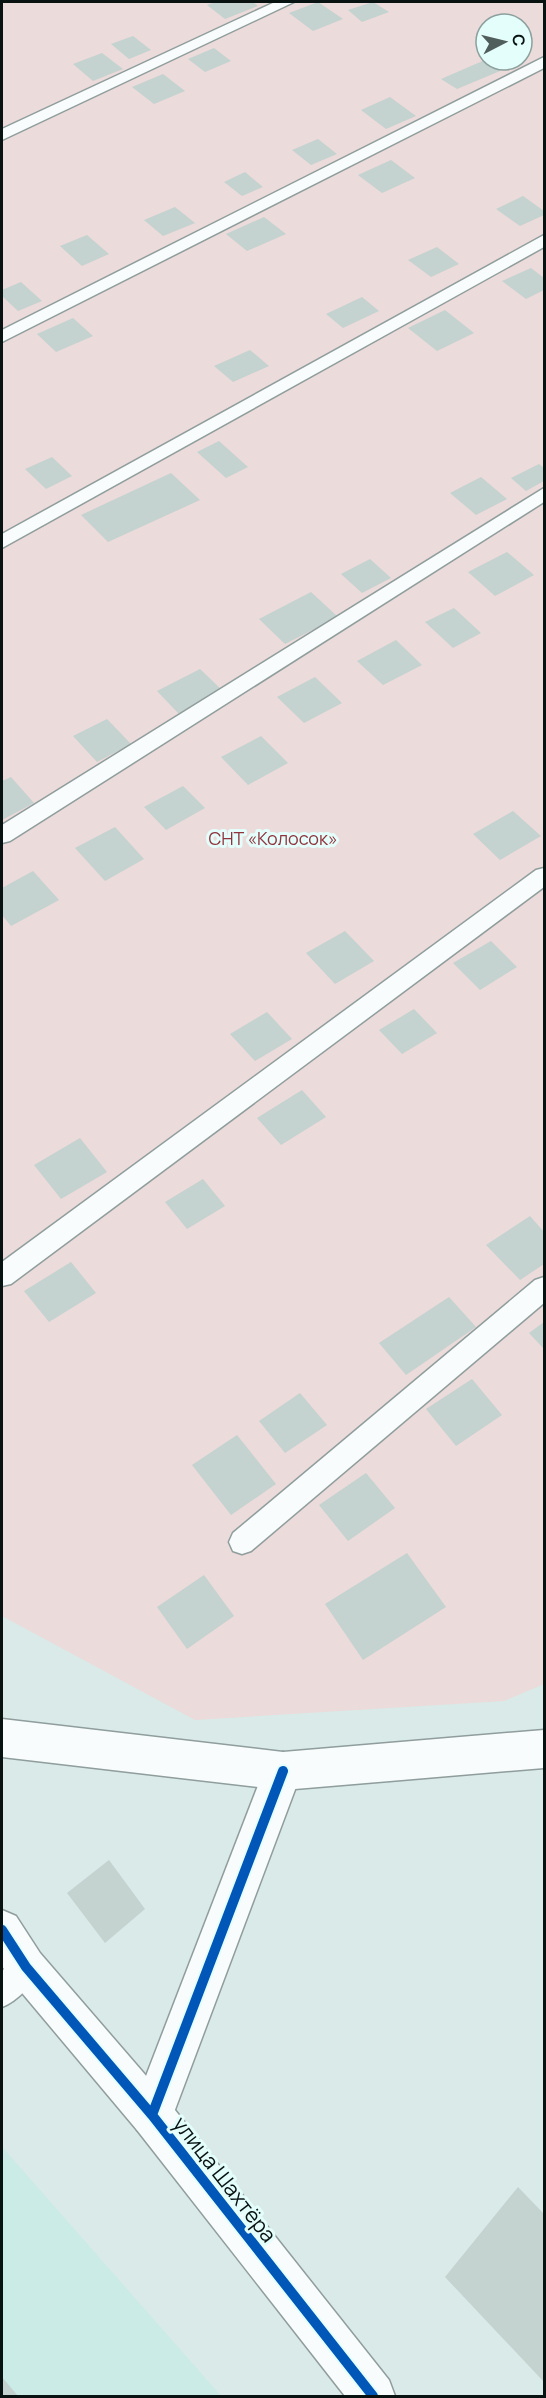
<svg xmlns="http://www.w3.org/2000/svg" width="546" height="2398" viewBox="0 0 546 2398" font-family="Manrope,sans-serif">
	<rect width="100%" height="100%" fill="#d9eae8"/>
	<path fill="#cbebe6" d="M2 2147 221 2396H2Z"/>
	<path fill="#ebdbda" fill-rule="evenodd" d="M2 2H544V1684L504 1701 195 1720 2 1616ZM486 24H522V60H486Z"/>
	<path fill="#c4d2d0" d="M215 2H253L258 6 225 19 207 5Z
		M318 2 343 19 313 31 289 13Z
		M373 2 389 12 362 22 348 10Z
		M133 36 151 50 129 59 111 44Z
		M214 48 231 61 205 72 188 59Z
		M102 53 123 69 93 81 73 64Z
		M485 60 500 71 457 89 441 79Z
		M163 74 185 91 154 104 132 87Z
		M390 97 416 116 386 129 361 110Z
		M318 139 337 154 311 165 292 150Z
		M391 160 415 178 382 193 358 175Z
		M245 172 263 187 242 196 224 182Z
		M523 196 544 211V215L520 226 496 209Z
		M175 207 195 223 163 236 144 220Z
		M264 217 286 234 247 251 226 234Z
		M87 235 109 254 82 266 60 246Z
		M437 247 459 264 431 277 408 260Z
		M531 268 544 278V290L526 299 502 281Z
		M21 282 42 301 18 311 2 296V290Z
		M362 297 379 311 343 328 326 314Z
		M445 310 474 333 437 351 408 328Z
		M73 318 93 336 56 352 37 334Z
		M250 350 269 366 233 382 214 366Z
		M219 441 248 467 226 478 197 452Z
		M52 457 72 476 46 489 25 469Z
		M539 464 544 468V481L526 491 511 478Z
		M171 473 200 500 108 542 81 515Z
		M481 477 507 499 476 515 450 493Z
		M507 552 534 575 495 596 468 572Z
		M370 559 391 578 362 593 341 574Z
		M311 592 338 617 285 644 259 619Z
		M454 608 481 633 453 648 425 622Z
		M396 640 422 665 383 685 357 661Z
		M200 669 223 691 179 714 157 691Z
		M315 677 342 703 304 723 277 697Z
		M107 719 131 744 97 762 73 736Z
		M261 736 288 763 248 785 221 757Z
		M11 777 34 803 2 820V781Z
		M183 786 205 808 166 830 144 807Z
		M513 811 541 836 500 860 473 834Z
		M115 827 144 859 105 881 75 848Z
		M33 871 59 900 11 926 2 915V888Z
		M345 931 374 961 335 984 306 953Z
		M491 941 517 967 480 990 453 963Z
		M414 1009 437 1033 402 1054 379 1030Z
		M267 1012 292 1039 255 1061 230 1034Z
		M302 1090 326 1117 281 1145 257 1118Z
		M80 1138 107 1172 61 1199 34 1165Z
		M203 1179 225 1206 187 1229 165 1202Z
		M530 1216 544 1232V1264L520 1280 486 1245Z
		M71 1262 96 1293 49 1322 24 1291Z
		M449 1297 476 1327 406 1375 379 1343Z
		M544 1322V1349L529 1333Z
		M472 1379 502 1415 456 1446 426 1409Z
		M300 1393 327 1425 285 1453 259 1421Z
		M237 1435 276 1484 231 1515 192 1465Z
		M366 1473 395 1508 348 1541 319 1505Z
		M407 1553 446 1607 363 1660 325 1604Z
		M204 1575 234 1616 187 1649 157 1607Z
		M109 1860 145 1909 105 1943 67 1893Z
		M518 2187 544 2214V2382L445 2277Z
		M2 2377 18 2396H2Z"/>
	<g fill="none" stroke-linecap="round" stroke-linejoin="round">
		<defs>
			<path id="lane" d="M275 2H294L2 140V129Z
				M544 57V68L2 342V330Z
				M544 235V247L2 548V534Z
				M544 488V502L10 841 2 843V825Z
				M544 868V887L11 1284 2 1286V1262L536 870Z
				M544 1277V1303L251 1551 242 1554 233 1551 229 1542 233 1533 535 1280Z
				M26 1952 36 1957 41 1967C34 1983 18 2001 2 2007V1971L16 1957Z"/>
			<path id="street" d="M283 1752 297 1757 302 1771 173 2115 167 2130 152 2136 137 2130 131 2115 269 1757Z"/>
			<path id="secondary" d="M2 1719 283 1752 544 1730V1768L283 1790 2 1757Z
				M2 1910 16 1916 40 1953 167 2100 389 2380 395 2396H345L137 2130 12 1981 2 1966Z"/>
		</defs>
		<use href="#lane" stroke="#8f9d9c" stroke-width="3"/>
		<use href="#street" stroke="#8f9d9c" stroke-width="3"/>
		<use href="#secondary" stroke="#8f9d9c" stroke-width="3"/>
		<use href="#lane" fill="#f9fcfc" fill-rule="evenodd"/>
		<use href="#street" fill="#f9fcfc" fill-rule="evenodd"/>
		<use href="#secondary" fill="#f9fcfc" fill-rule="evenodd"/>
		<defs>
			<path id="cycleway" d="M2 1930 26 1967 152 2115 373 2396
				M152 2115 283 1771"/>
		</defs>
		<use href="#cycleway" stroke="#e4fefb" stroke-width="14"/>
		<use href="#cycleway" stroke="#0057b8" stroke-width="10"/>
	</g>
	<g text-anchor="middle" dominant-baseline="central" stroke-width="6" stroke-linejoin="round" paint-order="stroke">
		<g font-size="18" fill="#90333d" stroke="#e4fefb">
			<text x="273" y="838">СНТ «Колосок»</text>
		</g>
		<g font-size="21" fill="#071211" stroke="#e4fefb">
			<text transform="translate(225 2179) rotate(52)">улица Шахтёра</text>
		</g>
	</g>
	<rect width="546" height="2398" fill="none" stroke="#071211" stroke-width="6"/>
	<g transform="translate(504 42) rotate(83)"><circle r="28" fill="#e4fefb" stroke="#8ca09d" stroke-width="1.5"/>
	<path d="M0-4.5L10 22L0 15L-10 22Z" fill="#505e5c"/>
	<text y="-9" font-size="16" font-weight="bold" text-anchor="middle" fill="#071211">С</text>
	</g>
</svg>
